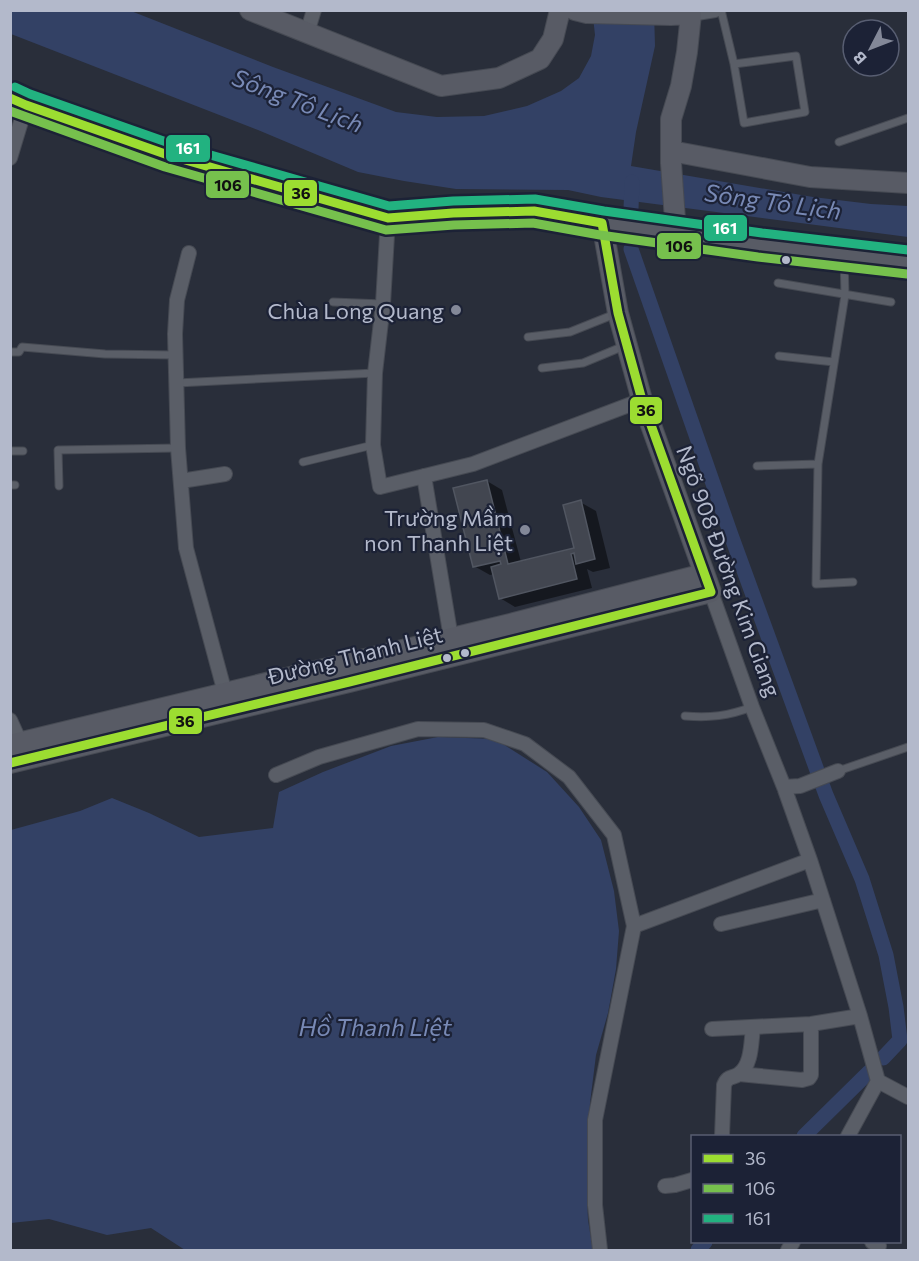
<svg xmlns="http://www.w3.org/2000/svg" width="919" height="1261" viewBox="0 0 919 1261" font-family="Commissioner,sans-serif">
	<rect width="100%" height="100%" fill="#292e3a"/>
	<path fill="#334165" d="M10 11H131L273 67 396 112 437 117 484 116 527 106 561 91 579 78 591 56 595 35 593 17 654 11 655 46 636 132 631 166 813 197 871 204 908 206V237L601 197 568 190 456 189 404 181 358 172 258 130 11 34Z
		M438 737 495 739 547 772 579 807 601 840 614 891 619 931 616 969 608 1013 596 1055 590 1103 587 1196 588 1220 592 1244V1250H185L151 1228 107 1235 49 1219 11 1223V830L80 811 112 798 149 813 199 837 273 828 279 792 323 772 391 746Z"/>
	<path fill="#0007" d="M487 481 502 490 521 562 575 549 580 502 596 511 610 568 593 572 587 569 592 588 515 607 500 598 494 574 490 575 474 566Z"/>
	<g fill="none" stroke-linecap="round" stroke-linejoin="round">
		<path stroke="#334165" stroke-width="15" d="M631 209 632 182
			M631 249 731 535 826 795 862 879 886 955 896 1007 900 1040 883 1058
			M804 1136 869 1072
			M698 1250 705 1242"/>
	</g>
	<path fill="#424650" stroke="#515661" stroke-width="1.5" d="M487 480 508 564 574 548 563 505 581 500 595 559 576 564 574 553 571 554 577 579 499 599 491 567 501 564 500 561 473 567 453 488Z"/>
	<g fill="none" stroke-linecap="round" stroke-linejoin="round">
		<defs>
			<path id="lane" d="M721 10 734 64 744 123 805 112 796 56 734 64
				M839 142 908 118
				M844 257 845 295 818 464 816 584 853 582
				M778 283 891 302
				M333 302 383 304
				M528 337 570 332 615 314
				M10 352H19L22 347 105 354 175 355
				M779 356 834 362
				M542 368 583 363 624 346
				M177 383 375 373
				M10 451H23
				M303 462 373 445
				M757 466 818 464
				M10 485H15
				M59 486 58 450 178 448
				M685 716C710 718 728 716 752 707
				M838 771 908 747"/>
			<path id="street" d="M691 10V14L715 10
				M307 33 314 10
				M10 158 26 105
				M388 218 383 304 375 373 373 445 380 487 473 464 642 400
				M189 253 177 300 175 334 178 448 186 548 225 693
				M424 476 451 638
				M181 481 225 474
				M711 592 752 707 784 787 810 860 860 1016 878 1081 848 1136
				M10 720 20 742
				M276 775 319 757 418 729 484 730 525 744 569 777 614 835 634 926 595 1120V1205L600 1250
				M784 787 800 786 838 771
				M721 924 823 900
				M634 926 810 860
				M712 1029 811 1024 860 1016
				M739 1074 802 1080 809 1078 811 1075V1024
				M878 1081 908 1097
				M722 1136 724 1085C728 1075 732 1079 739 1074 752 1065 751 1042 753 1028
				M665 1186 675 1185 692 1180
				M872 1242 879 1246
				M788 1250 793 1242"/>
			<path id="secondary" d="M250 10 441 86 499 78 540 59 553 39 560 10
				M575 10 587 13 671 15 691 14 687 52 681 86 671 119V163L676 234
				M10 98 26 105 168 155 388 218 453 213 534 211 602 223 760 245 908 262
				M671 151 810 177 908 183
				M10 745 514 623 704 574
				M10 763 349 682 711 592 642 400 618 313 602 223"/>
		</defs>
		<use href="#lane" stroke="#464a53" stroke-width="9"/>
		<use href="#street" stroke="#464a53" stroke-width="16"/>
		<use href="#secondary" stroke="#464a53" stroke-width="22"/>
		<use href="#lane" stroke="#5a5e67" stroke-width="7"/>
		<use href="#street" stroke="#5a5e67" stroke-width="14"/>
		<use href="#secondary" stroke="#585b65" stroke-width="20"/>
		<defs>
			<path id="bus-1" d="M10 98 26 105 168 155 388 218 453 213 534 211 602 223
				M602 223 618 313 642 400 711 592
				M10 763 349 682 711 592"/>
			<path id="bus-2" d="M10 111 165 167 386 230 454 225 533 223 600 235 758 257 907 274"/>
			<path id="bus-3" d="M15 87 30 94 172 144 389 206 453 201 535 199 604 211 762 233 908 250"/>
		</defs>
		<use href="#bus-1" stroke="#1c2236" stroke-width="14"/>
		<use href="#bus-2" stroke="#1c2236" stroke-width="14"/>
		<use href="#bus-3" stroke="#1c2236" stroke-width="14"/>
		<use href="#bus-1" stroke="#9cdd31" stroke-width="9"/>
		<use href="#bus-2" stroke="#76c04d" stroke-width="9"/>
		<use href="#bus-3" stroke="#22b280" stroke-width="9"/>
	</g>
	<g fill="#b3b9cb" stroke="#1c2236" stroke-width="2">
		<circle cx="786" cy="260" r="5"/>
		<circle cx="465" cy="653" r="5"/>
		<circle cx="447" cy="658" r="5"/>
	</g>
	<g fill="#838898" stroke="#1c2236" stroke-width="2">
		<circle cx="456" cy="310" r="6"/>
		<circle cx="525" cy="530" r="6"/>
	</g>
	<g text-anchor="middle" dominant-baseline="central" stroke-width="4.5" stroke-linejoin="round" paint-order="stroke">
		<g font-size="22" fill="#b3b9cb" stroke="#1c2236" text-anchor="end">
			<text x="444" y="310">Chùa Long Quang</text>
			<text x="513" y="517">Trường Mầm<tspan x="513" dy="25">non Thanh Liệt</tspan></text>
		</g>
		<g font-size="22" fill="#b3b9cb" stroke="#1c2236">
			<text transform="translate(729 571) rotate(70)">Ngõ 908 Đường Kim Giang</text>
			<text transform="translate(355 655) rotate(-14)">Đường Thanh Liệt</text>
		</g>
		<g font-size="24" font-style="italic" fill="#7889b5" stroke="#1c2236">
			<text transform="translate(298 100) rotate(21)">Sông Tô Lịch</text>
			<text transform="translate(773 201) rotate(8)">Sông Tô Lịch</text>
			<text x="375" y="1026">Hồ Thanh Liệt</text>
		</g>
	</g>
	<g stroke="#1c2236" stroke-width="2">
		<rect x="165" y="134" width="46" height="29" rx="6" fill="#22b280"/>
		<rect x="205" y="170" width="45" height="29" rx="6" fill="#76c04d"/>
		<rect x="283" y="179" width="35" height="28" rx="6" fill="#9cdd31"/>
		<rect x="703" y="214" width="45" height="28" rx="6" fill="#22b280"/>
		<rect x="656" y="232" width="46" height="28" rx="6" fill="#76c04d"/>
		<rect x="629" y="396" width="34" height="29" rx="6" fill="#9cdd31"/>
		<rect x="168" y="707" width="35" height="28" rx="6" fill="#9cdd31"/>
	</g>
	<g font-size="16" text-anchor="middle" font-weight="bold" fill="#fff">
		<text x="188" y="154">161</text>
		<text x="725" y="234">161</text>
	</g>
	<g font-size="16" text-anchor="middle" font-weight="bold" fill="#111">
		<text x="228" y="191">106</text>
		<text x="301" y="199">36</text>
		<text x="679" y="252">106</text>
		<text x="646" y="416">36</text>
		<text x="185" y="727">36</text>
	</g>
	<rect width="919" height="1261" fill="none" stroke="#b3b9cb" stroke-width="24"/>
	<rect x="691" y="1135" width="210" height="108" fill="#1c2236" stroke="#585e72" stroke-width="1.5"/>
	<rect x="703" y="1154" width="30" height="9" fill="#9cdd31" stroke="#585e72" stroke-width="1.5"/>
	<text x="745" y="1165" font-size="18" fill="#b3b9cb">36</text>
	<rect x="703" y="1184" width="30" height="9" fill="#76c04d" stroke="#585e72" stroke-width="1.5"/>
	<text x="745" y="1195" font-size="18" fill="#b3b9cb">106</text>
	<rect x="703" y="1214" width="30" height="9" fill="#22b280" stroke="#585e72" stroke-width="1.5"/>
	<text x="745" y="1225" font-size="18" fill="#b3b9cb">161</text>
	<g transform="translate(871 48) rotate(228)"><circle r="28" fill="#1c2236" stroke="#585e72" stroke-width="1.5"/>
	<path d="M0-4.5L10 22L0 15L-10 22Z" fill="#838898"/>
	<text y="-9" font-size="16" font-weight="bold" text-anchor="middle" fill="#b3b9cb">B</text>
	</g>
</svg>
